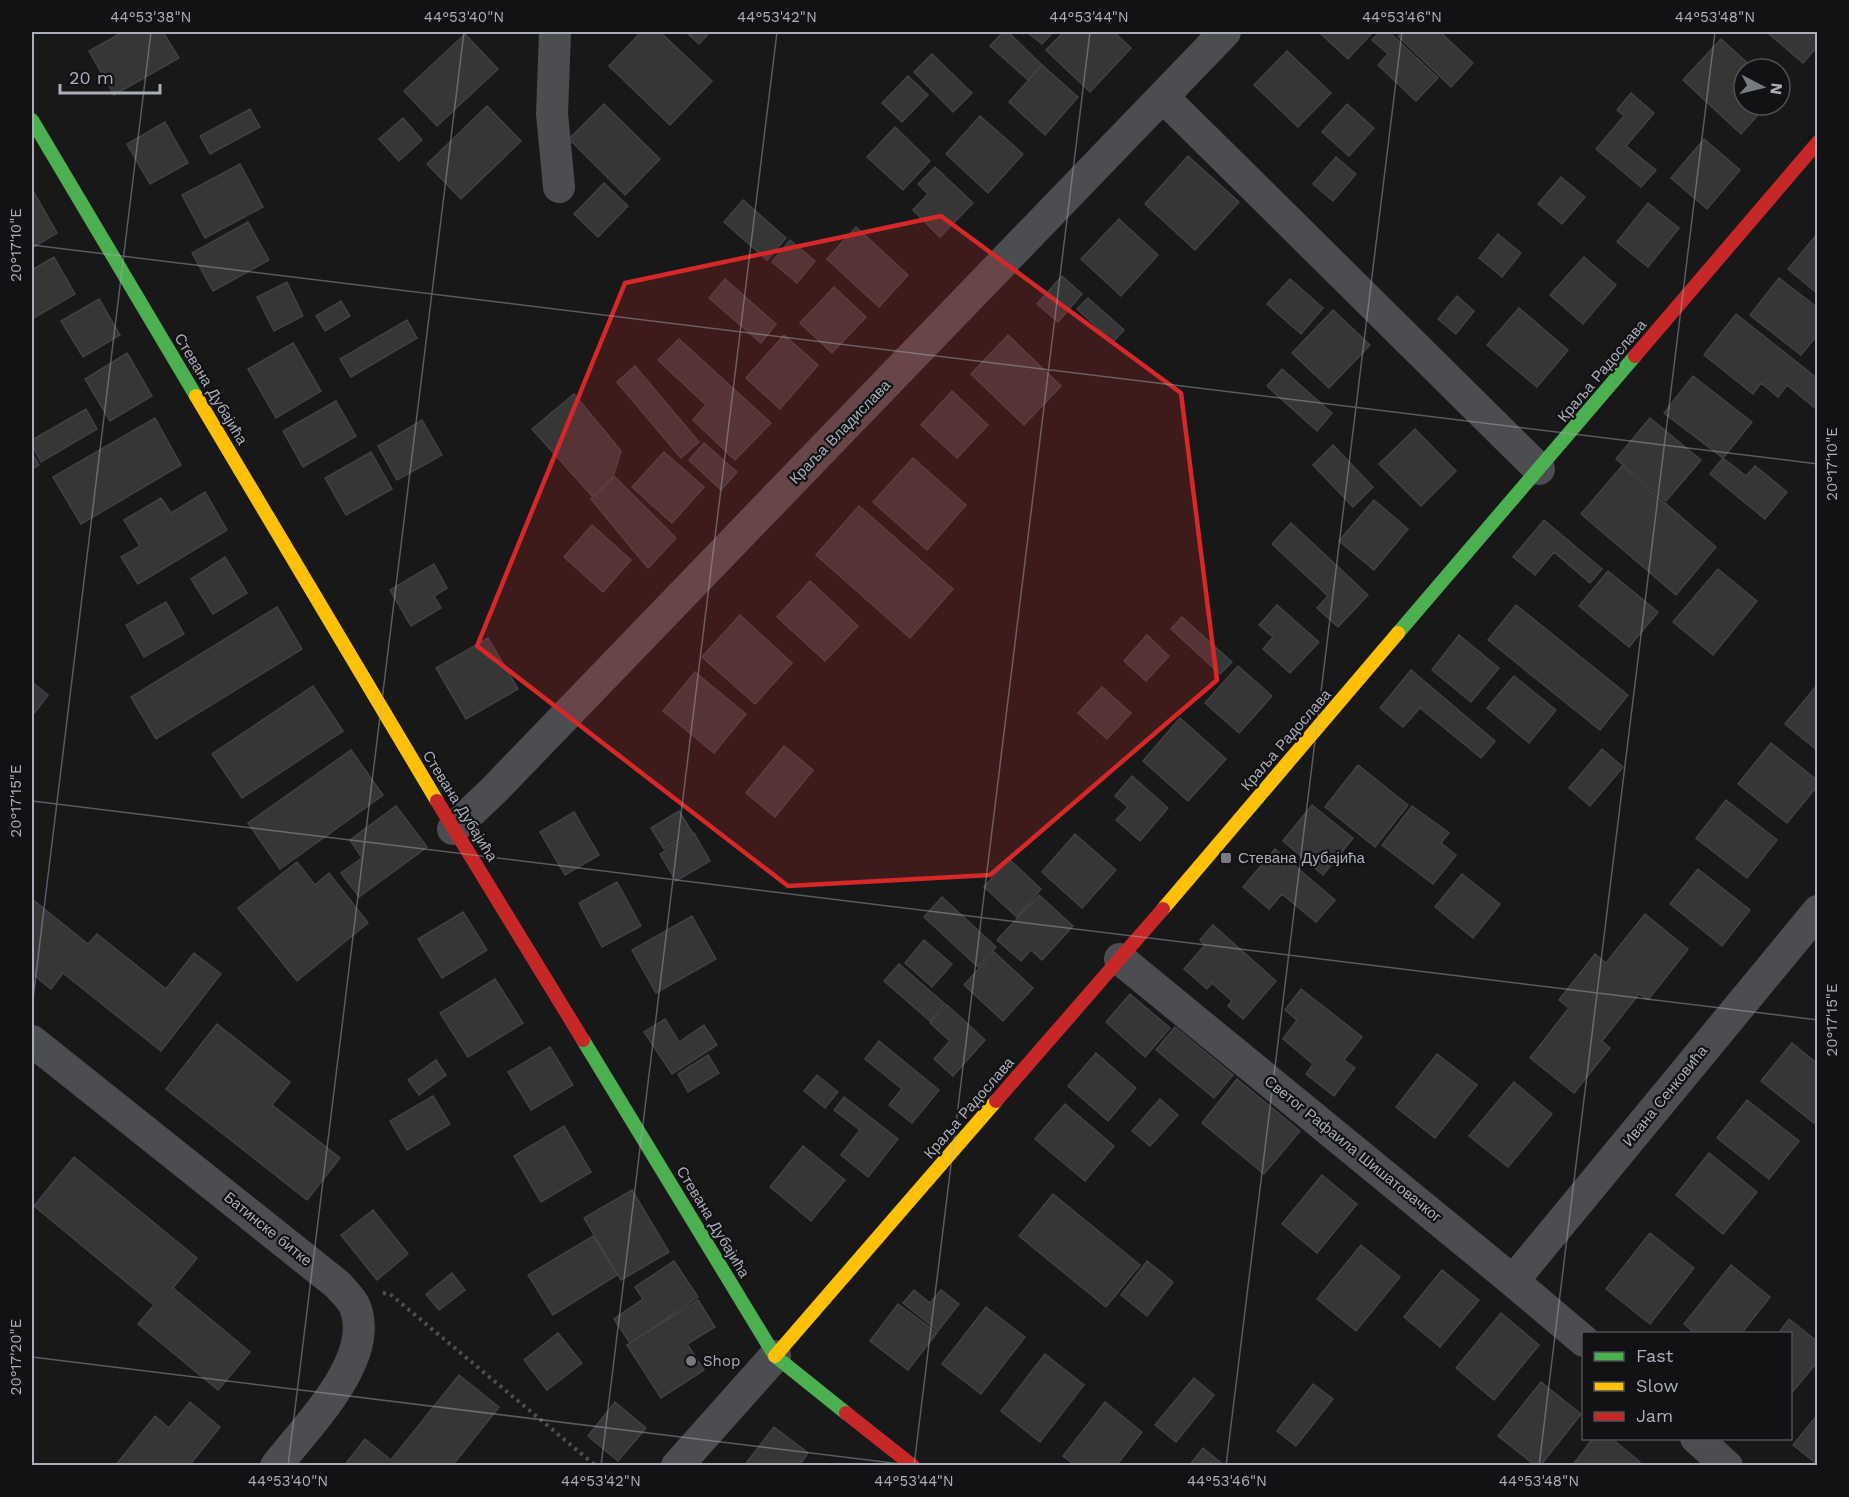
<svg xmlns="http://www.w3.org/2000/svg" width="1849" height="1497" viewBox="0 0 1849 1497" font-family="'Work Sans',sans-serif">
	<rect width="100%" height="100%" fill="#181818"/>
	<path fill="#363637" stroke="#404144" stroke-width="1.5" d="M123 32H163L179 58 114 95 89 51Z
		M641 32H660L712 81 670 125 609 66Z
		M686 32H710L699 44Z
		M1003 32H1008L1042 65 1028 80 990 46Z
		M1027 32H1053L1042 44Z
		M1064 32H1114L1131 48 1090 92 1046 50Z
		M1319 32H1373L1348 59Z
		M1380 32H1389L1438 78 1416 101 1378 65 1388 54 1372 40Z
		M1403 32H1440L1473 63 1451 87 1398 36Z
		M1767 32H1818V46L1803 63Z
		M465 34 498 69 437 126 404 91Z
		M1721 39 1754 69H1744V105H1767L1741 134 1683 80Z
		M1287 51 1331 93 1298 127 1254 85Z
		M932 54 972 93 953 112 914 72Z
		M1042 65 1078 97 1045 135 1009 102Z
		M908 76 928 95 902 122 882 103Z
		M1631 93 1654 113 1626 146 1656 170 1641 187 1596 149 1624 116 1617 110Z
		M604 104 660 159 625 195 569 139Z
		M1347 104 1374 128 1349 156 1322 132Z
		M487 106 521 141 461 199 427 164Z
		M250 109 260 127 210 154 200 136Z
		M980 116 1023 154 988 193 946 154Z
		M403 118 422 140 399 161 379 139Z
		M165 122 188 163 150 184 127 144Z
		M895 127 930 161 903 190 867 157Z
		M1704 139 1740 170 1707 209 1671 178Z
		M1188 156 1239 202 1195 250 1145 204Z
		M1336 157 1356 174 1333 201 1313 184Z
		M240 164 263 207 205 238 182 195Z
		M935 167 973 203 940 237 913 210 928 194 918 184Z
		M1561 177 1585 197 1562 224 1538 204Z
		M604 183 628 206 598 237 574 214Z
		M32 189 57 233 32 248Z
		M743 200 786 238 767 260 724 222Z
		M1648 203 1679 228 1648 267 1617 242Z
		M1119 219 1158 255 1121 296 1081 259Z
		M248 222 269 260 213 291 192 253Z
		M856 227 908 275 879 307 827 259Z
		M1818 233V294L1788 269Z
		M1498 234 1521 253 1502 277 1479 258Z
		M790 240 815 261 797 283 772 262Z
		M54 257 75 294 32 319V270Z
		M1584 257 1616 285 1583 324 1550 295Z
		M1062 276 1082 294 1058 322 1037 304Z
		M1779 278 1818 308V334L1801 355 1750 315Z
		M725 279 776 324 761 343 709 298Z
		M1290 279 1323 308 1301 334 1267 304Z
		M287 282 303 316 274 331 257 297Z
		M834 287 866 317 832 353 800 323Z
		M1457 296 1474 311 1456 334 1438 319Z
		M1088 298 1124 330 1113 342 1077 309Z
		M99 299 120 335 83 357 61 321Z
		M341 301 350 316 325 331 316 316Z
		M1519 308 1568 350 1537 387 1487 345Z
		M1333 310 1370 345 1329 388 1292 353Z
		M1736 314 1818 379 1816 409 1787 385 1778 397 1761 383 1753 394 1704 355Z
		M407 320 417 338 351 377 340 359Z
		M784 335 818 365 780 409 746 378Z
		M1008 335 1061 386 1024 425 971 374Z
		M679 339 771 423 735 460 693 420 706 405 658 360Z
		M293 343 321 391 276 418 248 369Z
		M127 353 152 396 110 421 85 379Z
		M635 366 699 442 681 458 617 382Z
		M1282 369 1332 413 1317 431 1267 386Z
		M1693 376 1752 422 1723 458 1664 413Z
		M952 391 988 425 957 458 921 425Z
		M574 394 621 451 613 477 592 496 532 429Z
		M336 401 356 436 303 467 283 431Z
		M86 409 97 429 41 462 32 445V440Z
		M155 418 181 465 81 524 53 477Z
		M1650 418 1701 460 1666 501 1616 459Z
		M422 420 442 455 397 480 378 446Z
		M1415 429 1456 471 1421 506 1379 464Z
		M704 443 737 472 721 490 689 460Z
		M1333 445 1373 487 1353 507 1313 465Z
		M371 452 392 489 346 515 325 478Z
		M664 452 704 487 672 523 632 487Z
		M32 453 39 465 32 469Z
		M913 458 966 505 927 550 873 502Z
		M1723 458 1746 476 1755 466 1787 492 1765 519 1710 474Z
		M1622 466 1716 547 1676 595 1581 514Z
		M615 477 676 538 648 568 591 499Z
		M205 492 227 530 138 584 121 557 140 546 124 520 161 498 171 513Z
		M1374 500 1408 529 1374 570 1339 541Z
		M859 506 953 589 910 638 816 555Z
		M1544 520 1602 569 1590 583 1554 552 1535 575 1513 557Z
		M1291 523 1368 595 1338 627 1317 608 1328 596 1272 544Z
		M592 525 631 560 603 592 564 557Z
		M225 557 247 593 213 614 191 579Z
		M434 564 447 588 434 596 441 608 411 626 390 590Z
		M1718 569 1757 601 1713 655 1673 622Z
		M1608 571 1658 612 1629 647 1579 606Z
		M810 581 858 626 825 661 777 617Z
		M166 602 184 634 144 657 126 625Z
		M1277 605 1319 642 1290 673 1263 649 1273 637 1259 625Z
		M1516 605 1628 695 1600 730 1488 640Z
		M277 607 302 649 156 739 131 697Z
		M740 615 792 663 755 704 702 657Z
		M1182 617 1232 662 1220 674 1171 629Z
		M1147 635 1169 656 1146 681 1124 661Z
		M1459 635 1499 668 1471 702 1432 670Z
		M488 638 518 689 466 719 436 668Z
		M1238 666 1272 696 1239 733 1205 703Z
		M1411 670 1495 741 1481 758 1420 708 1403 727 1380 708Z
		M695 672 746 714 714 753 663 711Z
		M1514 676 1556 710 1529 743 1487 708Z
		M32 682 48 695 32 716Z
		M1817 685 1818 686V751L1785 724Z
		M313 686 343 731 242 798 212 754Z
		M1102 687 1131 713 1107 739 1078 713Z
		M1180 718 1226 759 1188 801 1143 761Z
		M1771 743 1818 781V785L1787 823 1738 784Z
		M784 746 813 770 775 817 746 793Z
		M1602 749 1623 767 1590 806 1569 788Z
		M351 750 383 795 280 869 248 823Z
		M1358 765 1408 805 1375 847 1325 807Z
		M1132 776 1168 808 1140 841 1116 820 1128 807 1115 796Z
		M1726 800 1777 840 1747 878 1696 838Z
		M1312 805 1353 838 1323 875 1283 841Z
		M396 806 427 847 359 897 341 873 362 858 350 840Z
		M1412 806 1449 833 1441 843 1456 855 1433 884 1382 845Z
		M679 811 692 832 664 849 651 828Z
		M574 812 599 855 565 875 540 832Z
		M694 833 710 861 676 881 660 854Z
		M1075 834 1116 870 1082 908 1042 872Z
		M1275 849 1335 900 1316 922 1282 894 1269 909 1243 887Z
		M1009 859 1041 889 1017 917 984 887Z
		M297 862 315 885 329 873 368 923 297 981 238 908Z
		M1698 869 1750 910 1722 946 1670 904Z
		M1462 874 1500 904 1473 938 1435 907Z
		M617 882 641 926 602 947 579 903Z
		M1039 895 1073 926 1042 960 1031 950 1021 961 997 940Z
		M942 897 996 947 978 967 924 917Z
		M32 899 88 944 97 934 166 989 194 953 221 974 161 1051 63 973 51 989 32 974Z
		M463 912 487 950 442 978 418 939Z
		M1645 914 1688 949 1648 1000 1639 994 1602 1041 1610 1048 1574 1093 1530 1058 1569 1008 1559 1000 1595 954 1606 963Z
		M692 916 716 959 656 993 632 950Z
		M1213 925 1276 981 1243 1019 1228 1006 1232 1001 1212 983 1207 989 1184 969 1205 945 1200 940Z
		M924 940 952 964 932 987 905 963Z
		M994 952 1033 988 1003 1021 964 985Z
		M899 964 945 1004 930 1021 884 981Z
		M495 979 523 1023 468 1057 440 1013Z
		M1301 989 1362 1037 1344 1060 1355 1068 1334 1096 1306 1074 1313 1064 1283 1039 1297 1020 1285 1010Z
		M1130 994 1170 1028 1145 1057 1106 1022Z
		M947 1005 985 1040 953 1076 934 1059 950 1041 930 1023Z
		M665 1019 679 1042 704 1025 717 1045 672 1074 644 1032Z
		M217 1024 290 1082 272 1105 340 1158 307 1200 166 1089Z
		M1175 1027 1233 1075 1214 1098 1156 1050Z
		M879 1041 939 1090 912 1123 889 1105 902 1089 865 1059Z
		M1792 1043 1818 1064V1120L1814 1123 1761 1081Z
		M550 1047 573 1085 531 1110 508 1072Z
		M1096 1053 1136 1088 1108 1121 1068 1086Z
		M1437 1054 1477 1085 1435 1138 1396 1107Z
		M708 1055 719 1073 688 1092 678 1074Z
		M436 1060 446 1075 419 1095 408 1080Z
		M817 1075 838 1092 825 1108 804 1091Z
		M1237 1079 1300 1131 1264 1174 1202 1123Z
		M1514 1082 1552 1114 1508 1167 1469 1136Z
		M433 1096 450 1124 407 1150 390 1121Z
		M844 1097 898 1139 868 1177 841 1155 860 1130 834 1110Z
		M1160 1099 1178 1115 1150 1146 1132 1131Z
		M1747 1100 1799 1141 1769 1179 1717 1138Z
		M1065 1104 1114 1146 1085 1181 1035 1139Z
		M564 1126 591 1172 541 1202 514 1156Z
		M803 1146 845 1180 811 1221 770 1187Z
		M1709 1153 1757 1192 1723 1234 1676 1195Z
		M74 1157 197 1258 173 1288 250 1352 218 1390 138 1324 154 1305 34 1206Z
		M1322 1175 1357 1204 1317 1253 1282 1224Z
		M632 1190 669 1252 621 1280 584 1218Z
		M1053 1194 1140 1265 1106 1307 1019 1236Z
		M373 1210 408 1254 377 1280 341 1235Z
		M1650 1233 1694 1268 1650 1324 1606 1289Z
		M593 1236 617 1275 553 1315 528 1275Z
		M1361 1245 1400 1277 1356 1331 1317 1299Z
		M674 1261 698 1297 630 1343 614 1319 643 1299 635 1287Z
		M1147 1261 1173 1282 1147 1316 1121 1295Z
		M1731 1265 1770 1297 1741 1334H1696L1684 1324Z
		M1442 1270 1479 1300 1440 1347 1404 1317Z
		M452 1273 465 1290 439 1310 426 1294Z
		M914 1290 930 1303 941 1290 959 1304 938 1331 903 1303Z
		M698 1300 715 1327 687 1344 704 1370 661 1398 627 1345Z
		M898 1304 937 1333 908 1370 870 1341Z
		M986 1307 1025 1337 981 1394 942 1364Z
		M1501 1313 1539 1345 1494 1400 1456 1368Z
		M1789 1319 1818 1342V1361L1790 1395V1334H1778Z
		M558 1333 582 1363 547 1390 524 1360Z
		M1045 1354 1084 1385 1040 1442 1001 1411Z
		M459 1375 499 1407 452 1466H344L365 1439 391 1460Z
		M1194 1378 1214 1395 1176 1442 1155 1425Z
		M1541 1382 1581 1414 1540 1466H1536L1498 1436Z
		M1313 1384 1333 1399 1296 1446 1277 1431Z
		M190 1402 220 1427 189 1466H115L155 1416 169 1428Z
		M615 1402 646 1428 618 1461 588 1436Z
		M1105 1402 1142 1432 1116 1466H1076L1063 1456Z
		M1818 1414V1465L1793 1445Z
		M774 1427 808 1453 799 1466H744Z
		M1593 1438H1611L1640 1462 1637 1466H1572Z
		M1203 1448 1225 1466H1189Z"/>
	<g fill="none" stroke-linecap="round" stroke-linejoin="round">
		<path stroke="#4e4f53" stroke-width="4" stroke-dasharray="3 4.5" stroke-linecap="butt" d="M383 1293 390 1294 596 1466"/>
		<path stroke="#4c4d51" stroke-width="32" d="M555 32 552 114 559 187
			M1163 97 1539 469
			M453 829 494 790 1225 32
			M1120 959 1513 1281 1584 1341
			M32 1041 338 1285C344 1292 352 1299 355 1307 376 1359 306 1427 276 1466
			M1513 1281 1818 911
			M1696 1438 1727 1466
			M677 1466 775 1356"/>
		<path stroke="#4caf50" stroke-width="14" d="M32 120 196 396
			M1398 633 1635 356
			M583 1040 775 1356 846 1413"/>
		<path stroke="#ffc107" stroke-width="14" d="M196 396 437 801
			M1163 909 1398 633
			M775 1356 996 1101"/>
		<path stroke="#c62828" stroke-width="14" d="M1635 356 1818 142
			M437 801 583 1040
			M996 1101 1163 909
			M846 1413 913 1466"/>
	</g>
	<path fill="#d62828" fill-opacity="0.2" stroke="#d62828" stroke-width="4.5" stroke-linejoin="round" d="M941 216 1181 393 1217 680 990 875 788 886 477 646 625 283Z"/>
	<path fill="none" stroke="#a9aeb9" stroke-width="1.5" stroke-opacity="0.45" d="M32 245 1818 464M32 801 1818 1020M32 1007 151 32M32 1357 917 1466M288 1466 464 32M601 1466 777 32M914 1466 1090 32M1226 1466 1402 32M1539 1466 1715 32"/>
	<g fill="#767a81" stroke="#121214" stroke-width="2">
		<rect x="1220" y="852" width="12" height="12" rx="3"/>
		<circle cx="691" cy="1361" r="6"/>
	</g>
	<g text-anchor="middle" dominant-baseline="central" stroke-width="4.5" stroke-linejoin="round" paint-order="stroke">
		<g font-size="15" fill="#a9aeb9" stroke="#121214">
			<text transform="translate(1602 371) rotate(-50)">Краља Радослава</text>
			<text transform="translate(211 389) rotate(59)">Стевана Дубајића</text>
			<text transform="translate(840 432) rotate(-46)">Краља Владислава</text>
			<text transform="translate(1286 740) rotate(-49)">Краља Радослава</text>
			<text transform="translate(460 806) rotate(58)">Стевана Дубајића</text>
			<text transform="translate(1665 1096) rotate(-51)">Ивана Сенковића</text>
			<text transform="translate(969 1108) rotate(-49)">Краља Радослава</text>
			<text transform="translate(1353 1149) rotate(39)">Светог Рафаила Шишатовачког</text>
			<text transform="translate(713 1222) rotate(59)">Стевана Дубајића</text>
			<text transform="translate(268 1229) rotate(39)">Батинске битке</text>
		</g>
		<g font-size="15" fill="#a9aeb9" stroke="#121214" text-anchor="start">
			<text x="1238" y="858">Стевана Дубајића</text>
			<text x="703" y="1361">Shop</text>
		</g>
	</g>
	<rect width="1849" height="1497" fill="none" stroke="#121214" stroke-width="66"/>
	<rect x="1582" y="1332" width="210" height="108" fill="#121214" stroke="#4e5056" stroke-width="1.5"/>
	<rect x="1594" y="1352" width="30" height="9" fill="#4caf50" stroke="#4e5056" stroke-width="1.5"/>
	<text x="1636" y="1362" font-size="18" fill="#a9aeb9">Fast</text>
	<rect x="1594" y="1382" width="30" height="9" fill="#ffc107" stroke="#4e5056" stroke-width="1.5"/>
	<text x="1636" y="1392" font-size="18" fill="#a9aeb9">Slow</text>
	<rect x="1594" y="1412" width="30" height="9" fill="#c62828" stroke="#4e5056" stroke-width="1.5"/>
	<text x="1636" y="1422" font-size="18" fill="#a9aeb9">Jam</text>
	<g transform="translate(1762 87) rotate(97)"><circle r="28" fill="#121214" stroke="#4e5056" stroke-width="1.5"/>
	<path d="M0-4.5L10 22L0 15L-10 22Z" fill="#767a81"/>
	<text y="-9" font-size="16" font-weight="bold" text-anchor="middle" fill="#a9aeb9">N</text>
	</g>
	<path d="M60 84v9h100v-9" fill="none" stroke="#a9aeb9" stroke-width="3"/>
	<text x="69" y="84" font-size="18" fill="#a9aeb9" stroke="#121214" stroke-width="4.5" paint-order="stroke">20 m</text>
	<rect x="33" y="33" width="1783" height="1431" fill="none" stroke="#a9aeb9" stroke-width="2"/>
	<g font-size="15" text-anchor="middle" fill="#a9aeb9">
		<text x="151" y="22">44°53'38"N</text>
		<text x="464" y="22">44°53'40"N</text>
		<text x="777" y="22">44°53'42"N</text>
		<text x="1089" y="22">44°53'44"N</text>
		<text x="1402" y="22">44°53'46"N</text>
		<text x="1715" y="22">44°53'48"N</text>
		<text transform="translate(16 245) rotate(-90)" y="5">20°17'10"E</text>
		<text transform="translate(1832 464) rotate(-90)" y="5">20°17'10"E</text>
		<text transform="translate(16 801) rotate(-90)" y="5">20°17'15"E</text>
		<text transform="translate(1832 1020) rotate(-90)" y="5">20°17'15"E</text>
		<text transform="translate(16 1357) rotate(-90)" y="5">20°17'20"E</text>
		<text x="288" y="1486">44°53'40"N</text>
		<text x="601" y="1486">44°53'42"N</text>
		<text x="914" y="1486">44°53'44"N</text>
		<text x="1227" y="1486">44°53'46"N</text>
		<text x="1539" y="1486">44°53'48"N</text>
	</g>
</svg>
